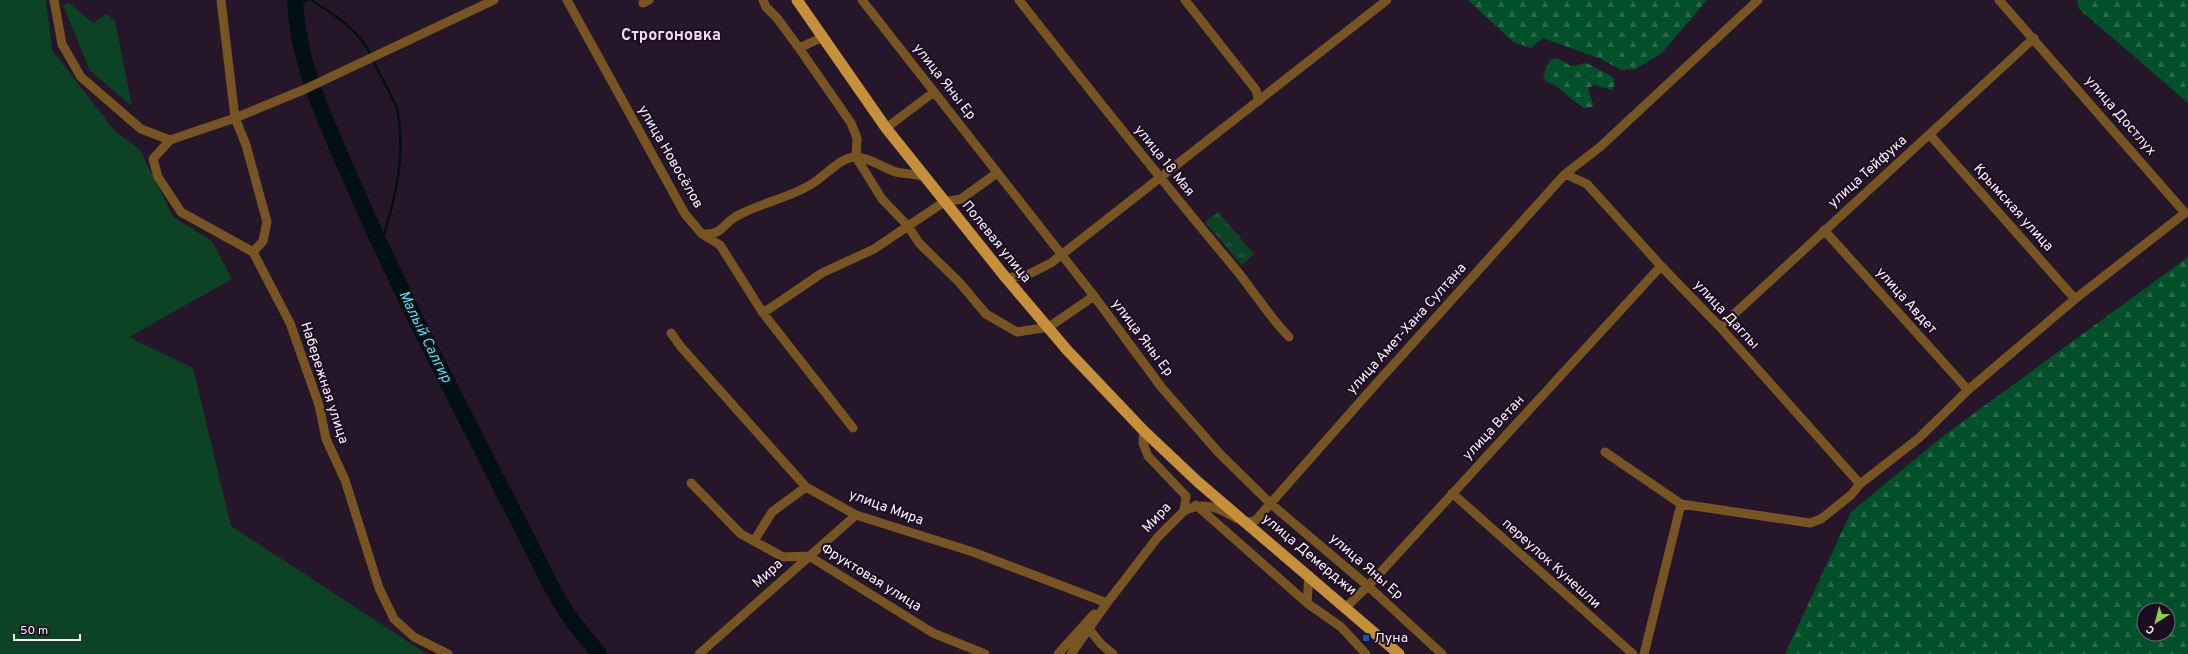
<svg xmlns="http://www.w3.org/2000/svg" width="2188" height="654" viewBox="0 0 2188 654" font-family="Overpass,sans-serif">
	<defs>
		<pattern id="forest-firs" width="22" height="20" patternUnits="userSpaceOnUse"><rect width="22" height="20" fill="#02502a"/><path d="M5 1l3.5 6h-7zM16 11l3.5 6h-7z" fill="#286a4a"/></pattern>
		<pattern id="park-tufts" width="24" height="20" patternUnits="userSpaceOnUse"><rect width="24" height="20" fill="#0c4325"/><path d="M3 7l-1-3M5 7V3M7 7l1-3M15 17l-1-3M17 17v-4M19 17l1-3" fill="none" stroke="#305e46"/></pattern>
	</defs>
	<rect width="100%" height="100%" fill="#26162a"/>
	<path fill="#0c4325" d="M0 0H46L52 50 114 130 140 150 173 217 212 241 232 279 129 337 193 368 231 526 427 654H0Z
		M69 3 93 23 107 14 115 21 132 106 90 71 63 5Z"/>
	<path fill="url(#forest-firs)" fill-rule="evenodd" d="M1468 0H1707L1662 53 1636 69 1621 70 1601 59 1543 38 1531 48 1513 42Z
		M2077 0H2188V103L2079 9Z
		M1557 58 1571 66 1587 63 1613 77 1615 84 1612 90 1595 85 1588 88 1594 107 1583 108 1556 86 1546 82 1543 75 1550 60Z
		M2188 257V654H1785L1851 512 1943 436ZM2144 610H2168V634H2144Z"/>
	<path fill="url(#park-tufts)" d="M1218 212 1254 254 1242 265 1205 222Z"/>
	<g fill="none" stroke-linecap="round" stroke-linejoin="round">
		<path stroke="#021013" stroke-width="2.5" d="M311 0C335 15 359 30 371 55
			M296 6 308 0
			M373 60C379 74 395 99 398 113 406 158 394 205 380 247"/>
		<path stroke="#021013" stroke-width="16" id="s1" d="M295 0C298 67 328 126 354 186 413 322 485 453 551 586L570 618 599 654"/>
		<path stroke="#765522" stroke-width="9" d="M54 0 62 44 81 77 141 129 170 140 235 118 303 90 494 0
			M221 0 235 118 246 145 267 222 263 241 253 252 290 323 319 405 326 439 345 480 379 588 394 619 414 637 448 654
			M567 0 685 214 702 234 720 245 763 313 853 428
			M763 0 766 7 777 18 799 48 851 123 857 138 856 157 882 199 908 226 919 243 959 282 986 314 1017 332 1049 327 1094 296
			M862 0 1094 296 1162 388 1219 453 1271 504 1368 586 1442 654
			M1019 0C1089 89 1160 179 1233 266 1253 290 1268 315 1289 337
			M1185 0 1256 90 1259 101
			M643 3 649 0
			M799 48 823 37
			M886 128 934 92
			M1930 135 2075 299
			M170 140 153 159 158 177 181 212 253 252
			M1565 174 1587 184 1661 266 1720 327 1860 484
			M1824 230 1968 390
			M702 234C722 235 721 226 735 217 759 203 787 199 810 185 825 177 839 157 856 157 871 158 883 168 896 172 905 174 915 174 923 176
			M1006 278 1027 275 1051 263 1387 0
			M763 313 822 273 874 249 944 202 961 199 997 173
			M1720 327 2034 38
			M671 333 681 347 806 487 856 515 973 552 1107 603
			M1605 452 1681 504 1810 523 1821 519 1851 495 1860 484 1919 438 1968 390 2075 299 2185 213 1999 0
			M691 483 741 534 783 557 809 556 933 633 985 654
			M1452 493 1633 654
			M1196 505 1307 603 1341 627 1366 654
			M1184 511C1220 493 1235 530 1256 520L1367 394 1565 174 1600 147 1758 0
			M754 541 772 512 806 487
			M1307 603 1309 575
			M1346 607 1368 586 1661 266
			M1089 629 1101 644 1113 654
			M699 654 856 515
			M1058 654 1094 614
			M1071 654 1107 603 1157 538 1184 511 1186 496 1148 456 1143 443 1144 431
			M1644 654 1681 504"/>
		<path stroke="#c68f39" stroke-width="11" d="M797 0 886 128 1006 278 1067 350 1144 431 1198 482 1399 654"/>
	</g>
	<rect fill="#1a4fb4" stroke="#1c0d20" stroke-width="1.5" x="1362" y="634" width="8" height="8" rx="2"/>
	<g text-anchor="middle" dominant-baseline="central" stroke-width="4" stroke-linejoin="round" paint-order="stroke">
		<g font-size="14" fill="#fbf0fe" stroke="#1c0d20">
			<text transform="translate(944 82) rotate(52)">улица Яны Ер</text>
			<text transform="translate(2120 116) rotate(49)">улица Достлух</text>
			<text transform="translate(670 157) rotate(60)">улица Новосёлов</text>
			<text transform="translate(1164 161) rotate(51)">улица 18 Мая</text>
			<text transform="translate(1868 172) rotate(-42)">улица Тейфука</text>
			<text transform="translate(2013 208) rotate(48)">Крымская улица</text>
			<text transform="translate(996 242) rotate(51)">Полевая улица</text>
			<text transform="translate(1906 301) rotate(48)">улица Авдет</text>
			<text transform="translate(1726 315) rotate(47)">улица Даглы</text>
			<text transform="translate(1407 329) rotate(-48)">улица Амет-Хана Султана</text>
			<text transform="translate(1142 338) rotate(53)">улица Яны Ер</text>
			<text transform="translate(324 383) rotate(72)">Набережная улица</text>
			<text transform="translate(1494 428) rotate(-47)">улица Ветан</text>
			<text transform="translate(886 508) rotate(20)">улица Мира</text>
			<text transform="translate(1157 518) rotate(-47)">Мира</text>
			<text transform="translate(1309 555) rotate(40)">улица Демерджи</text>
			<text transform="translate(1551 564) rotate(42)">переулок Кунешли</text>
			<text transform="translate(1366 567) rotate(41)">улица Яны Ер</text>
			<text transform="translate(768 574) rotate(-42)">Мира</text>
			<text transform="translate(871 578) rotate(32)">Фруктовая улица</text>
		</g>
		<g font-size="14" fill="#fbf0fe" stroke="#1c0d20" text-anchor="start">
			<text x="1374" y="638">Луна</text>
		</g>
		<g font-size="15" font-style="italic" fill="#57daf4" stroke="#1c0d20">
			<text stroke="none"><textPath href="#s1" startOffset="363">Малый Салгир</textPath></text>
		</g>
		<g font-size="16" font-weight="bold" fill="#f0daf6" stroke="#1c0d20">
			<text x="671" y="36">Строгоновка</text>
		</g>
	</g>
	<g transform="translate(2156 622) rotate(216)"><circle r="19" fill="#1c0d20" stroke="#756879"/>
	<path d="M0-3L7 15L0 10L-7 15Z" fill="#90cd41"/>
	<text y="-6" font-size="11" font-weight="bold" text-anchor="middle" fill="#fbf0fe">С</text>
	</g>
	<path d="M14 634v6h66v-6" fill="none" stroke="#fbf0fe" stroke-width="2"/>
	<text x="20" y="634" font-size="12" fill="#fbf0fe" stroke="#1c0d20" stroke-width="3" paint-order="stroke">50 m</text>
</svg>
